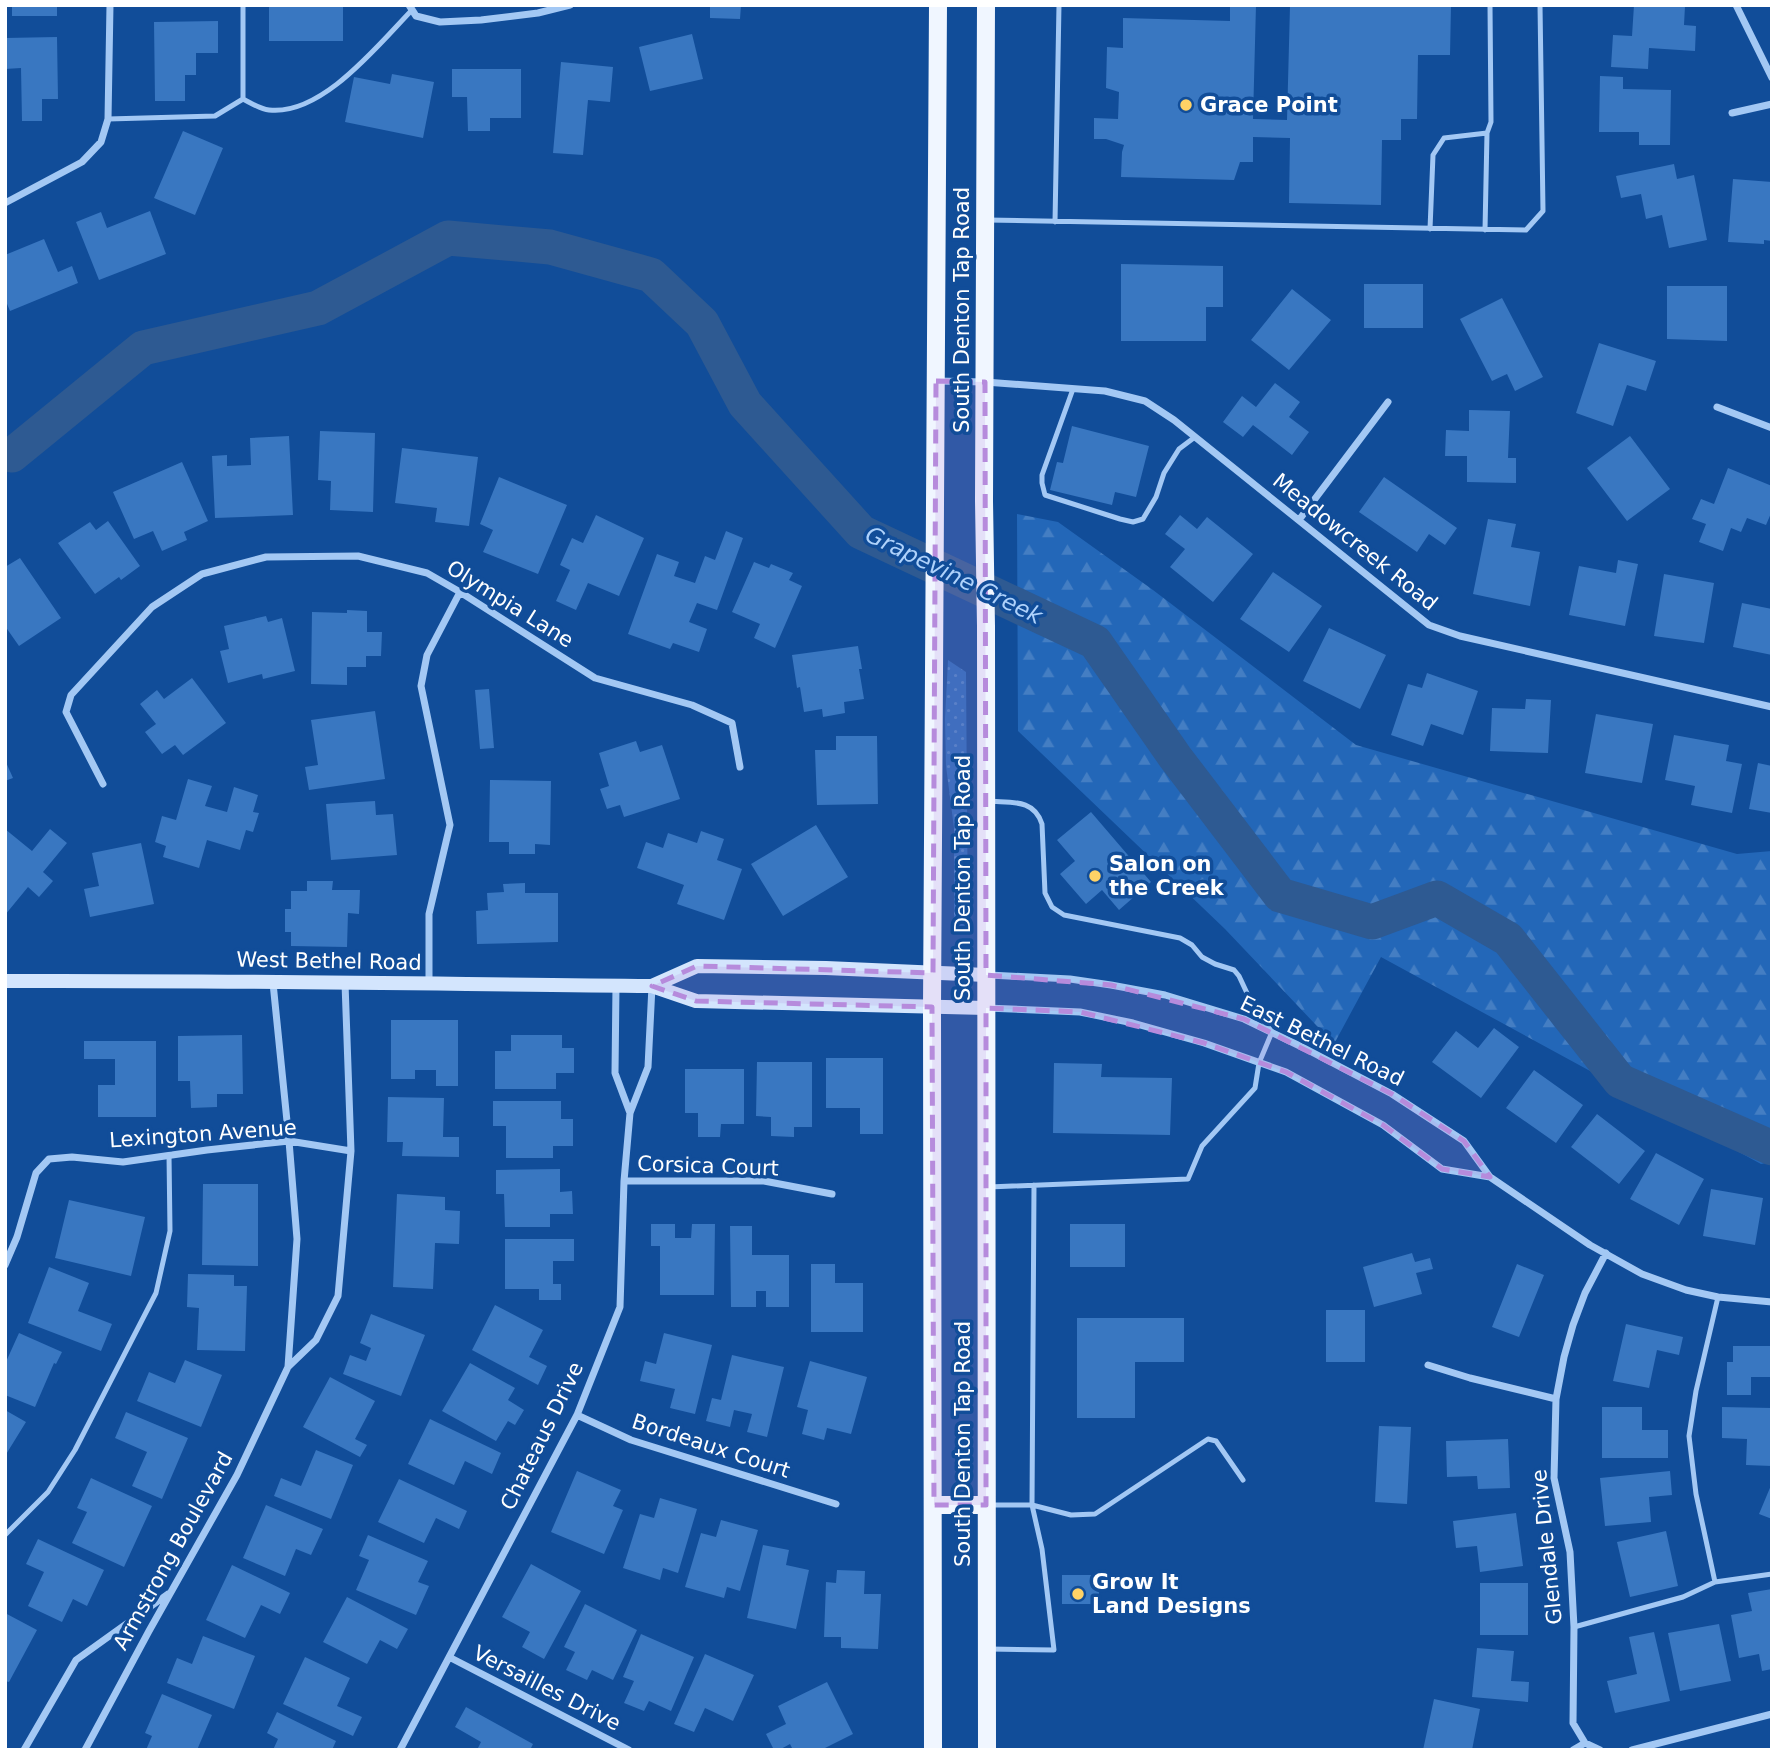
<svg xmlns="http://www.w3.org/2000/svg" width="1777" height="1755" viewBox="0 0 1777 1755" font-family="'DejaVu Sans',sans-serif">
	<defs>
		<pattern id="grass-dots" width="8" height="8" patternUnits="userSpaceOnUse" patternTransform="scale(1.75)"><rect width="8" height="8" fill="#2367b8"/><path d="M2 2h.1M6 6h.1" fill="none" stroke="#447ec3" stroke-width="1.8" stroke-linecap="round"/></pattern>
		<pattern id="forest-firs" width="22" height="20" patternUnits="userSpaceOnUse" patternTransform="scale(1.75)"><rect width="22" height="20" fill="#2367b8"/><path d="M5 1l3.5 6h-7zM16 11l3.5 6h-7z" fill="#447ec3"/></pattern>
	</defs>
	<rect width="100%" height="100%" fill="#114d99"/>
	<path fill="url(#grass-dots)" d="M948 660 966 672 968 934H954V828L946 766 945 719Z"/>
	<path fill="url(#forest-firs)" d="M1017 514 1058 522 1153 590 1356 745 1737 854 1772 851V1162L1761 1164 1381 957 1334 1044 1225 929 1018 731Z"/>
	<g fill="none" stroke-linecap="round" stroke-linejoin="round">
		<path stroke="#2e5a92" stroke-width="35" d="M5 454 12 455 143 348 318 308 448 238 550 247 651 275 702 323 745 404 861 532 1095 642 1175 757 1280 895 1372 922 1437 898 1508 939 1620 1081 1772 1148"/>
	</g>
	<path fill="#3977c1" d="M12 5H57V16H12Z
		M269 5H343V41H269Z
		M710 5H741L740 19 710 18Z
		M1230 5H1256L1253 119 1287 120 1290 6 1349 7V5H1451L1450 55H1418L1417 119H1401V140H1382L1381 205 1289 203 1290 138 1253 137V162H1240L1234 180 1121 177 1122 152 1124 145 1106 139H1094V118L1118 119 1119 92 1106 88 1107 47 1123 48V18L1230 21Z
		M1634 5 1685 6 1684 25 1696 26 1695 51 1649 48 1648 69 1611 67 1613 35 1632 36Z
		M218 21V53H196V75H185V101H155L154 22Z
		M692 34 703 79 650 91 639 47Z
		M57 37 58 99H42V121H22L21 68 5 69V38Z
		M561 62 613 67 610 102 588 100 583 155 553 153Z
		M452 69H521V118H490V131H468L467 97H452Z
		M392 74 434 82 423 138 345 122 354 77 390 84Z
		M1600 76 1623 77V89L1671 90 1670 145H1639V132H1599Z
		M183 131 223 148 195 215 154 198Z
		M1674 164 1677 179 1694 175 1707 240 1669 248 1662 215 1646 219 1641 194 1621 198 1616 176Z
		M1733 179 1772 182V241L1764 240V244L1728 242Z
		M150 211 166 254 99 280 76 222 101 212 107 228Z
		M44 239 58 272 72 266 78 283 10 311 5 299V255Z
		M1121 264 1223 266V307H1206V341H1121Z
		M1364 284H1423V328H1364Z
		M1667 286H1727V341L1667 339Z
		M1292 289 1331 320 1289 370 1251 340Z
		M1502 298 1543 377 1515 391 1507 374 1492 381 1460 319Z
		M1599 343 1656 361 1646 391 1627 385 1613 426 1576 413Z
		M1275 383 1300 402 1289 417 1309 432 1292 455 1253 425 1243 437 1223 422 1242 396 1256 407Z
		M1469 410 1510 411 1508 458H1516V483L1467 482V456H1445L1446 430 1469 431Z
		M1072 426 1149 446 1136 497 1115 492 1112 505 1050 490 1057 462 1063 463Z
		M320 431 375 433 373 512 330 510 331 481 318 480Z
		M289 436 293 515 215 518 212 456 227 455V466L251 465 250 438Z
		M1630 436 1670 489 1627 521 1587 468Z
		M402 448 478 457 469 526 435 522 437 508 395 503Z
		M182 462 208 521 184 532 187 540 162 551 153 531 134 539 113 492Z
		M1728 468 1772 486V511L1766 525 1747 518 1741 532 1731 528 1723 551 1699 542 1706 524 1692 519 1701 499 1714 504Z
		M499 477 567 505 538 574 483 552 493 530 480 524Z
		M1384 477 1457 528 1445 545 1429 534 1417 552 1359 512Z
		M596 515 644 538 619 596 588 583 576 610 556 601 570 570 560 565 572 538 583 543Z
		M1180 515 1197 529 1207 517 1253 554 1213 602 1170 567 1185 549 1165 534Z
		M1488 519 1516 524 1511 547 1540 552 1530 606 1473 594Z
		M108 521 140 566 121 580 119 577 95 594 58 543 90 522 96 530Z
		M726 531 743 538 717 610 697 603 689 622 707 629 699 652 673 643 670 649 628 634 657 554 679 562 674 576 695 583 705 556 715 560Z
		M20 558 61 618 19 646 5 626V567Z
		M1618 560 1638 564 1625 626 1569 615 1579 566 1616 573Z
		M754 562 769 568 771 564 793 573 789 580 802 586 775 648 754 638 760 624 732 612Z
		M1273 572 1322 606 1289 652 1240 619Z
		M1664 574 1714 583 1704 643 1654 636Z
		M1742 603 1772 609V655L1733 647Z
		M347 610 367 611V632H382L381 656H366V667H347V685L311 684 312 612 347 613Z
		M266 616 268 622 282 618 295 671 263 679 262 674 228 683 220 651 229 649 224 626Z
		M1329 628 1386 655 1360 709 1303 681Z
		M858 646 862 669H859L864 699 844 702 845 713 823 717 822 709 804 712 800 687 797 688 792 655Z
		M1427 673 1478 691 1463 735 1431 724 1423 746 1391 735 1408 684 1422 688Z
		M192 678 226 723 183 755 175 745 162 754 145 732 156 724 140 704 157 690 164 699Z
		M489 689 494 748 480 749 475 690Z
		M1526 699 1551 700 1548 753 1490 751 1492 708 1525 709Z
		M375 711 385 779 309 790 305 767 318 765 311 720Z
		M1596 714 1653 724 1642 783 1585 773Z
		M1674 735 1729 745 1726 761 1742 764 1732 813 1691 805 1695 786 1665 780Z
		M836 736H877L878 804 817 805 815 750H836Z
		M636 741 640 752 662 745 680 799 624 817 620 805 607 809 600 789 609 786 599 753Z
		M5 760 13 778 5 781Z
		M1758 763 1772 766V813L1749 809Z
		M188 779 212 786 205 806 227 812 234 787 258 795 253 812 259 813 253 832 246 830 240 850 207 840 199 868 163 857 166 846 155 842 162 816 176 820Z
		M490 780 551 781 550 845 535 844V854H509V842H489Z
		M375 801 376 815 393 814 397 855 331 860 326 804Z
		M1091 812 1151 882 1119 910 1102 890 1086 904 1060 874 1075 861 1057 840Z
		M816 825 848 877 783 916 751 864Z
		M5 829 32 851 50 829 67 843 43 872 53 881 39 897 28 887 5 915Z
		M701 831 724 839 717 860 742 869 724 920 677 904 684 885 637 868 646 842 663 848 668 833 697 843Z
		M141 843 154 904 90 917 84 889 99 886 92 853Z
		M307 881H333L332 890H360L359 914 348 913 347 947 291 946V932H285V909H291V891H307Z
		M525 883V893H558V942L477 944 476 911 488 910 487 893 504 892 503 884Z
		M391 1020H458V1086H436V1070H415V1079H391Z
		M1494 1028 1519 1047 1481 1098 1432 1062 1456 1031 1478 1048Z
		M242 1035 243 1094H217V1107L191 1108 190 1081H178V1036Z
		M511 1035H562V1048H574V1073H556V1089H495V1051H511Z
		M84 1041H156V1117H98V1085H115V1059H84Z
		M826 1058H883V1134H860V1108H826Z
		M757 1062H812V1127H794V1137L771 1136V1117L756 1116Z
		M1054 1063 1102 1064 1101 1077 1172 1078 1170 1135 1053 1133Z
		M685 1069H744V1124H721L720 1137H698V1113H685Z
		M1534 1070 1583 1105 1556 1143 1506 1108Z
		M388 1097 444 1098 443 1137H459V1157L402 1156 403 1142H387Z
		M493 1101H561V1119H573V1146H553V1158H506V1126H493Z
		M1597 1114 1645 1151 1619 1184 1571 1147Z
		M1656 1153 1704 1179 1679 1225 1630 1199Z
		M560 1169V1192L572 1191 573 1214H550V1227H505L504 1194H496V1170Z
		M203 1184H258V1266L202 1265Z
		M1711 1189 1763 1198 1755 1245 1703 1236Z
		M397 1194 445 1197V1210L460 1211 459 1244 435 1243 433 1289 393 1287Z
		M69 1200 145 1217 131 1276 55 1258Z
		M651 1224H675V1238H691L692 1224H715L714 1295H660V1246H651Z
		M1070 1224H1125V1267H1070Z
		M730 1226H752V1255H789V1307H766V1291H756V1307H731Z
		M505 1239H574V1261H553V1284H561V1300H539V1289H505Z
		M1412 1253 1415 1262 1430 1258 1433 1269 1416 1273 1422 1294 1374 1307 1363 1267Z
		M811 1264H835V1283H863V1332H811Z
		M1517 1264 1544 1275 1519 1337 1492 1327Z
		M49 1267 89 1283 78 1311 112 1324 101 1351 28 1323Z
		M188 1274 234 1275V1286H247L245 1351 197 1350 199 1308 187 1307Z
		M495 1305 543 1330 529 1357 547 1366 538 1385 472 1350Z
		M1326 1310H1365V1362H1326Z
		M371 1314 425 1335 401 1396 343 1374 350 1355 366 1361 371 1348 360 1343Z
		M1077 1318H1184V1362H1135V1418H1077Z
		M1626 1324 1683 1337 1679 1355 1657 1350 1649 1388 1613 1381Z
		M19 1333 62 1352 56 1364 54 1363 35 1407 5 1395V1364Z
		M664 1333 712 1345 695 1414 670 1408 675 1389 640 1381 645 1361 656 1364Z
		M1733 1346H1772V1377H1751V1395H1727V1362H1733Z
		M732 1355 784 1367 767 1437 747 1432 752 1414 734 1410 730 1427 706 1421 712 1398 721 1400Z
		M185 1360 222 1375 201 1427 137 1401 149 1372 175 1383Z
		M810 1361 867 1377 851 1434 827 1428 824 1440 802 1434 808 1410 797 1407Z
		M470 1363 515 1388 508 1400 524 1410 515 1425 508 1421 496 1441 442 1411Z
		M330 1377 375 1401 355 1439 367 1445 360 1457 303 1427Z
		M1602 1407H1642V1430H1668V1458H1602Z
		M1722 1407 1772 1408V1466L1746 1465 1747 1439 1722 1438Z
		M5 1410 26 1422 5 1456Z
		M126 1412 188 1438 162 1499 132 1486 147 1452 115 1438Z
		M430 1419 501 1453 492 1474 465 1461 454 1485 408 1464Z
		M1379 1426 1411 1427 1407 1504 1375 1502Z
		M1508 1439 1510 1488 1478 1489 1477 1476 1447 1477 1446 1441Z
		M316 1450 353 1465 331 1519 274 1496 281 1478 301 1486Z
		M577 1471 621 1490 613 1506 623 1510 604 1554 551 1532Z
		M1670 1471 1672 1495 1649 1497 1651 1522 1605 1526 1600 1478Z
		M91 1478 152 1506 124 1567 72 1543 87 1512 77 1508Z
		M399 1479 467 1511 459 1529 436 1518 424 1543 378 1522Z
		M1772 1483V1519L1759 1514Z
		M660 1498 697 1509 678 1573 663 1568 660 1580 623 1568 640 1514 654 1518Z
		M266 1505 323 1529 311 1555 296 1549 285 1576 243 1558Z
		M1516 1513 1523 1566 1480 1572 1477 1546 1456 1548 1453 1521Z
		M721 1520 758 1530 740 1591 727 1587 724 1598 685 1587 701 1533 716 1537Z
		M1666 1531 1678 1586 1630 1597 1617 1542Z
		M368 1535 428 1561 418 1582 429 1586 416 1615 356 1590 369 1560 359 1556Z
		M38 1539 104 1570 87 1606 73 1599 62 1622 28 1606 44 1572 26 1564Z
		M763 1545 789 1550 786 1565 809 1570 796 1629 747 1618Z
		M531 1564 581 1591 544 1659 522 1647 530 1632 502 1617Z
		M232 1565 290 1593 280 1614 261 1605 245 1638 206 1620Z
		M837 1570 865 1571 864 1594H881L878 1649 841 1648V1637H824L826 1582 836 1583Z
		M1062 1575H1099V1604H1062Z
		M1480 1583H1528V1635H1480Z
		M1772 1589V1669L1762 1671 1759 1654 1739 1658 1731 1615 1752 1611 1748 1593Z
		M347 1597 408 1629 397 1649 380 1640 367 1664 323 1642Z
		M585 1604 637 1630 613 1680 592 1670 587 1680 566 1670 575 1652 564 1647Z
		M5 1613 37 1630 9 1682 5 1681Z
		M1719 1624 1731 1681 1680 1691 1668 1633Z
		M1654 1632 1670 1701 1615 1713 1607 1681 1637 1674 1629 1637Z
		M641 1634 694 1657 671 1711 649 1701 644 1711 624 1703 634 1681 623 1677Z
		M203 1636 255 1656 234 1709 167 1683 177 1658 192 1664Z
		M1477 1648 1514 1651 1511 1681 1529 1682 1528 1702 1472 1697Z
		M705 1654 754 1675 733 1721 705 1708 694 1732 674 1724Z
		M305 1657 350 1678 337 1706 362 1717 353 1736 283 1704Z
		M827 1682 853 1734 821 1750H793L790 1744 779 1750H774L766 1734 786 1724 778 1706Z
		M162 1694 212 1715 197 1750H146L152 1736 145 1733Z
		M1434 1699 1480 1709 1472 1750H1423Z
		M466 1707 533 1744 530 1750H477L481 1742 455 1727Z
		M277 1712 336 1741 332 1750H273L278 1739 267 1733Z"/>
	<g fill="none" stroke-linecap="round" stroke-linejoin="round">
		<path stroke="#a3c8f4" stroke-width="5" d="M243 99C251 103 260 109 269 110 322 116 378 45 412 10
			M108 119 215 116 243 99V5
			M987 220 1526 230 1543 211 1540 5
			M1055 222 1059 5
			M1430 229 1433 155 1444 138 1487 133 1491 122 1490 5
			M1485 230 1487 133
			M1073 389 1042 475V483L1045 495 1120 519 1133 522 1143 519 1156 497 1164 473 1179 449 1195 437
			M988 801C1010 803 1034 798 1042 824L1045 893 1052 907 1064 915 1180 938 1192 945 1202 957 1215 964 1234 970 1239 976 1254 1008 1272 1032 1259 1063 1255 1088 1202 1146 1188 1179 989 1187
			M990 1505H1032L1034 1185
			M5 1535 48 1492 75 1450 156 1293 170 1231 169 1155
			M1715 1582 1772 1574
			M1574 1627 1683 1597 1715 1582 1696 1494 1689 1436 1696 1391 1718 1297
			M989 1649 1054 1650 1042 1549 1032 1505 1071 1515 1095 1514 1208 1439 1216 1441 1243 1480"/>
		<path stroke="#a3c8f4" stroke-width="7" d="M409 5 416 16 440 22 481 20 538 13 570 5
			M1736 5 1772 78
			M1732 113 1772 104
			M5 203 82 162 101 142 108 119 110 5
			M937 381 985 382 1105 391 1145 401 1174 420 1429 625 1460 636 1772 707
			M1717 407 1772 428
			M1299 520 1388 402
			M103 784 66 712 71 695 152 607 202 574 266 557 358 556 427 573 460 592 595 678 692 705 732 723 740 767
			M989 975 1070 979 1111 985 1165 995 1244 1019 1304 1048 1392 1094 1464 1141 1490 1177 1590 1245 1642 1274 1686 1290 1718 1297 1772 1302
			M429 983V914L450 825 421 686 427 655 460 592
			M616 986 615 1073 630 1113
			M986 1008 1080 1012 1133 1023 1204 1043 1286 1072 1383 1125 1442 1169 1490 1177
			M624 1181H764L832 1194
			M5 1265 17 1237 36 1173 49 1159 72 1157 123 1162 207 1150 289 1141 351 1151
			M1428 1365 1470 1378 1556 1399
			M288 1367 316 1340 338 1296 351 1151 345 983
			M577 1415 631 1440 836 1504
			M449 1657 629 1750
			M24 1750 76 1660 168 1594
			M85 1750 149 1631 237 1475 288 1367 297 1239 289 1141 273 983
			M400 1750 577 1415 620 1307 624 1181 630 1113 648 1067 652 986
			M1573 1750 1585 1743
			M1600 1750 1585 1743 1573 1723 1574 1627 1570 1552 1554 1478 1556 1399 1564 1357 1573 1325 1585 1293 1606 1253
			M1632 1750 1772 1714"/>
		<path stroke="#d3e5fd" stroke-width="14" d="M5 981C221 980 436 984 652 986L696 1001 986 1008
			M652 986 697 966 826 968 986 975"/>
		<path stroke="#f0f6ff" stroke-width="18" d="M986 5 984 501 986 626 987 1750
			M934 1505H986
			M933 1750 932 1007 938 5"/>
	</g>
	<path fill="#b68bdc" fill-opacity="0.2" stroke="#b68bdc" stroke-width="5" stroke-dasharray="14 9" stroke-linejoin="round" d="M936 381 985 382 986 975 1111 985 1244 1019 1392 1094 1464 1141 1490 1177 1442 1169 1383 1125 1286 1072 1204 1043 1080 1012 986 1008V1505H934L932 1007 696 1001 652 986 697 966 933 973Z"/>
	<g fill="#ffd266" stroke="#114d99" stroke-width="2.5">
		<circle cx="1186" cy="105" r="7"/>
		<circle cx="1095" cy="876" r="7"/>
		<circle cx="1078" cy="1594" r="7"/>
	</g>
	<g text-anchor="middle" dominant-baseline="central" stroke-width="7" stroke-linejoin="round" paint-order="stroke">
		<g font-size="21" font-weight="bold" fill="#fff" stroke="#114d99" text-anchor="start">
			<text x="1200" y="105">Grace Point</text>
			<text x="1109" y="864">Salon on<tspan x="1109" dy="24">the Creek</tspan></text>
			<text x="1092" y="1582">Grow It<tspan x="1092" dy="24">Land Designs</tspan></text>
		</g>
		<g font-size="21" fill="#fff" stroke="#114d99">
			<text transform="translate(962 310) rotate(-90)">South Denton Tap Road</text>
			<text transform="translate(1355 542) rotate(39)">Meadowcreek Road</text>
			<text transform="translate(510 604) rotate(32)">Olympia Lane</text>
			<text transform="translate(963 878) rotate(-90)">South Denton Tap Road</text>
			<text transform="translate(329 961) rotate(1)">West Bethel Road</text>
			<text transform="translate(1322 1041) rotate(26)">East Bethel Road</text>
			<text transform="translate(203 1134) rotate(-4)">Lexington Avenue</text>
			<text transform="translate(708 1166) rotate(2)">Corsica Court</text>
			<text transform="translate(542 1436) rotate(-64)">Chateaus Drive</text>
			<text transform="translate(963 1444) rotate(-90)">South Denton Tap Road</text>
			<text transform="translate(711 1446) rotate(18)">Bordeaux Court</text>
			<text transform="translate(1547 1547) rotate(-96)">Glendale Drive</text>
			<text transform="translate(173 1551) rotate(-61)">Armstrong Boulevard</text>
			<text transform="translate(547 1688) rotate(27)">Versailles Drive</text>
		</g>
		<g font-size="23" font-style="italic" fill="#afd2fb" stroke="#114d99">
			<text transform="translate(954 575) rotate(26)">Grapevine Creek</text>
		</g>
	</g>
	<rect width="1777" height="1755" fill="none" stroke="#ffffff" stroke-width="14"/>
</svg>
